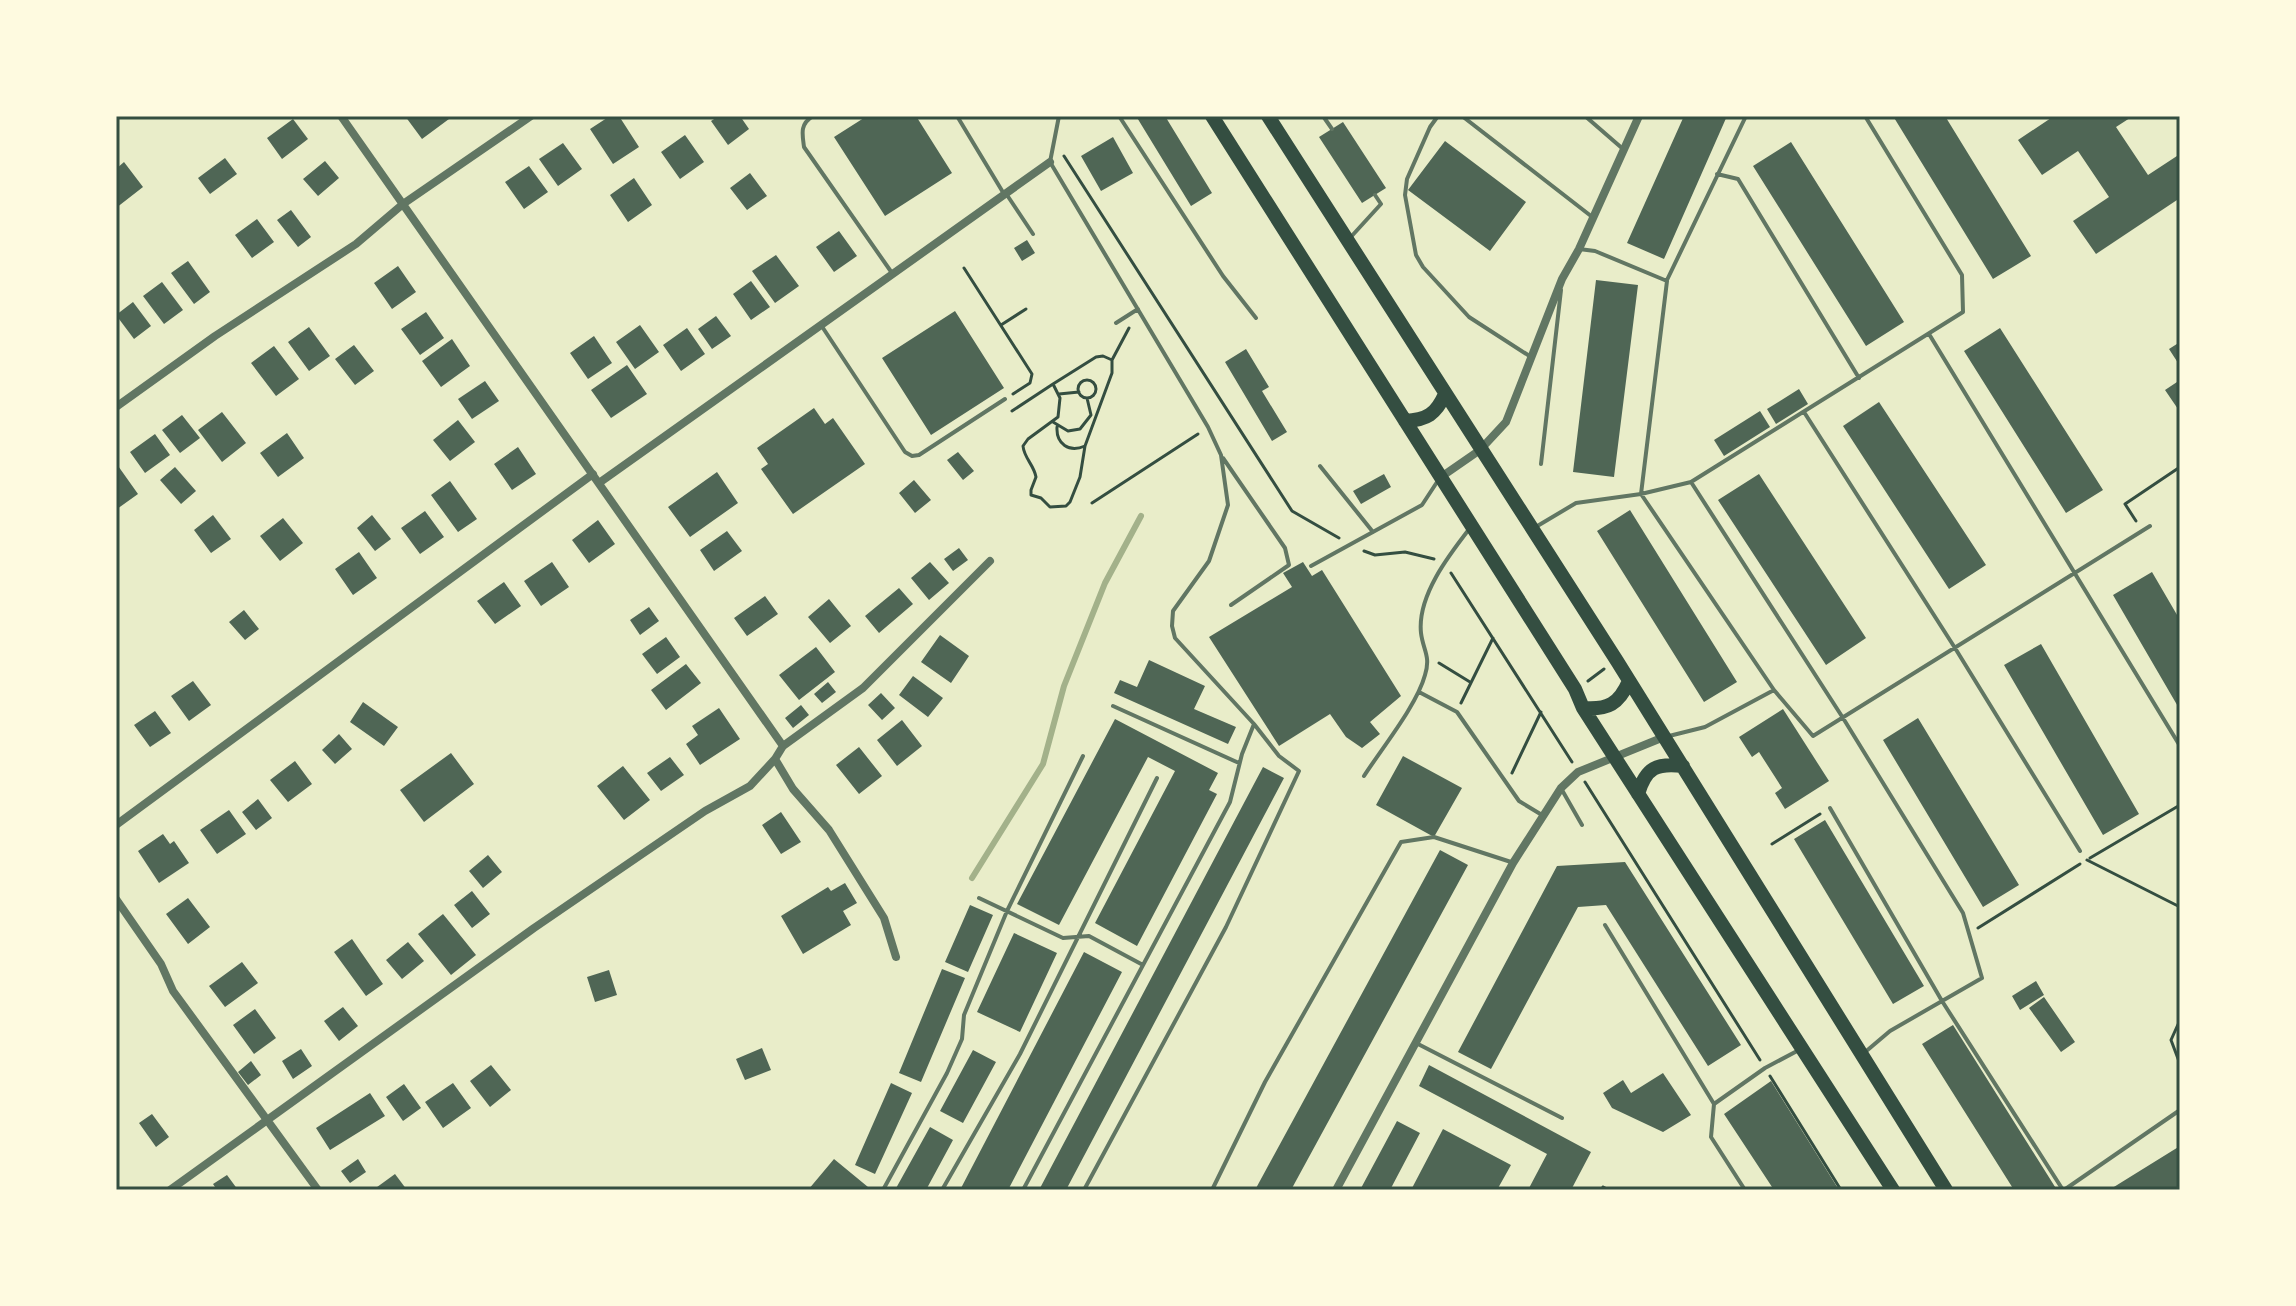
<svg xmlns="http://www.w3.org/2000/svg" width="2296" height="1306" viewBox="0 0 2296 1306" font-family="Manrope,sans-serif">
	<rect width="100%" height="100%" fill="#e9edc9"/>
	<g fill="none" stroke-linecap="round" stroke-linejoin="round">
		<path stroke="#a3b18a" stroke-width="6" d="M972 878 1043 764 1064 686 1105 583 1141 516"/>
	</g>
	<path fill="#4f6655" d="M405 116H446L449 119 422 139Z
		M610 116H619L639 147 613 164 590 129Z
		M719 116H740L749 129 728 145 711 121Z
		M867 116H916L952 173 885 216 834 137Z
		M1136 116H1165L1212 193 1191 206Z
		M1684 116H1727L1664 259 1627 243Z
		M1893 116H1945L2031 256 1993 279Z
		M2054 116H2133L2116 127 2148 175 2180 154V198L2096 254 2073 221 2109 197 2078 151 2042 175 2018 140Z
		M293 119 308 139 282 159 267 138Z
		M1343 122 1386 188 1362 203 1319 137Z
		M685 135 704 162 680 179 661 152Z
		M1113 137 1133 173 1101 191 1081 156Z
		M1445 141 1526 202 1490 251 1408 190Z
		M1791 142 1904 322 1866 346 1753 166Z
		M563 143 582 169 558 186 539 159Z
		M225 158 237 174 210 194 198 178Z
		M325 161 339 178 318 196 303 179Z
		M124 162 143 187 116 208V169Z
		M529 166 548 192 524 209 505 182Z
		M750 173 767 196 747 210 730 188Z
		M634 178 652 205 628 222 610 195Z
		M291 210 311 237 298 247 277 220Z
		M257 219 274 242 252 258 235 235Z
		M839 231 857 256 834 272 816 247Z
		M1027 240 1035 253 1022 261 1014 248Z
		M776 255 799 286 775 303 752 271Z
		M188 261 210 292 194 304 171 273Z
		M398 266 416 292 392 309 374 283Z
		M1596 280 1638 285 1614 477 1573 472Z
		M751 281 770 307 751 320 733 294Z
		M162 282 183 310 164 324 143 296Z
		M133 302 151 326 134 339 116 315Z
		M955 311 1004 388 931 435 882 358Z
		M426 312 444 338 420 355 401 329Z
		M716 316 731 336 712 349 698 329Z
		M640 325 659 352 635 369 616 342Z
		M309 327 330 356 309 371 288 342Z
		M687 328 705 354 681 371 663 345Z
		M2000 328 2103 490 2066 513 1964 351Z
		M594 336 612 363 588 379 570 353Z
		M452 339 470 366 441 387 422 361Z
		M2180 342V366L2169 349Z
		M354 345 374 371 355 385 335 359Z
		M274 346 299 379 276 396 251 363Z
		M1246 349 1269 387 1262 391 1287 432 1272 441 1225 362Z
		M627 365 647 394 611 418 591 390Z
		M2180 380V412L2165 390Z
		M485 381 499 401 472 419 458 399Z
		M1799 389 1808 404 1776 424 1767 409Z
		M1879 402 1986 565 1949 589 1843 426Z
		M814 408 825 424 833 418 865 464 793 514 761 469 768 464 757 448Z
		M1760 411 1770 427 1724 456 1714 440Z
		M222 412 246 443 222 462 198 430Z
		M182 415 200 438 180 453 162 430Z
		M458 420 475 442 450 461 433 440Z
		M287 433 304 458 278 477 260 453Z
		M155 434 170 455 145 473 130 452Z
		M518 447 536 474 512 490 494 464Z
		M958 452 974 471 963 480 947 460Z
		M116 463 138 494 117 509 116 507Z
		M175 467 196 491 181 504 160 480Z
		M717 472 738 503 690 537 668 507Z
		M1384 474 1391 487 1361 504 1353 491Z
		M1759 474 1866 638 1826 665 1718 500Z
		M914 480 931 500 915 513 899 493Z
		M450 481 477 519 458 532 431 495Z
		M1630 510 1737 682 1704 702 1597 531Z
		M425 511 444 537 420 554 401 528Z
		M213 515 231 539 211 553 194 530Z
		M372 515 391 539 375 551 357 528Z
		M283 518 303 543 280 561 260 536Z
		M598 520 615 544 589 563 572 540Z
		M727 531 742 551 714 571 700 550Z
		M959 548 968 560 953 571 944 559Z
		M359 552 377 578 353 595 335 569Z
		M552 562 569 587 541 606 524 581Z
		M930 562 949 583 929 600 911 578Z
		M1303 562 1312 576 1322 570 1401 696 1370 722 1380 734 1362 748 1346 737 1330 714 1279 746 1209 637 1292 587 1283 573Z
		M2152 572 2180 620V710L2113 595Z
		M504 582 521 606 495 624 477 601Z
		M899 588 913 604 879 633 865 616Z
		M765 596 778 614 747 636 734 618Z
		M829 599 851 626 830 643 808 617Z
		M649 607 659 621 640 635 630 620Z
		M244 610 259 629 245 640 229 622Z
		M940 635 969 656 951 683 921 662Z
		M666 637 680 657 657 674 642 654Z
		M2041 644 2139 814 2103 835 2004 665Z
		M816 647 835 672 799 700 779 675Z
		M1149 660 1205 686 1194 709 1236 727 1228 744 1114 693 1120 680 1137 687Z
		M686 664 701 683 666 710 651 690Z
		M913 676 943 698 928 717 899 695Z
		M193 681 211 705 189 721 171 696Z
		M828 682 836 692 822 703 814 694Z
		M881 693 895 708 882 720 868 705Z
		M363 702 398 727 384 746 350 722Z
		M801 705 809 715 793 728 785 718Z
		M719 708 740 739 700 765 686 744 698 735 692 726Z
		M1783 709 1829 781 1785 809 1775 793 1782 788 1759 752 1752 757 1739 737Z
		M155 711 171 733 150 747 134 725Z
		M1918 718 2019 885 1983 907 1883 740Z
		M1115 719 1218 773 1209 790 1217 794 1137 946 1095 923 1175 771 1148 757 1059 925 1017 904Z
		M902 720 922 746 897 766 877 740Z
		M339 734 352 749 335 764 322 750Z
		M859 747 882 776 859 794 836 765Z
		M451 753 474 784 424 822 400 790Z
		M1403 756 1462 788 1434 837 1376 805Z
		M670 757 684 775 661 791 647 773Z
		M295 761 312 784 288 802 270 780Z
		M623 766 650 800 624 820 597 786Z
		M1263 767 1284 778 1066 1190H1039Z
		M258 799 272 818 256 830 242 812Z
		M229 810 246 834 217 854 200 830Z
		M781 812 801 842 781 854 762 825Z
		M1825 820 1924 986 1893 1004 1794 839Z
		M163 834 170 844 174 841 189 863 159 883 138 851Z
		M1440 850 1468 865 1291 1190H1255Z
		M488 855 502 872 483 888 469 871Z
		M1625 862 1741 1045 1708 1066 1606 905 1578 907 1491 1069 1458 1052 1557 866Z
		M845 883 857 903 843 911 851 925 803 954 781 916 828 887 831 891Z
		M472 891 490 914 472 928 454 905Z
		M188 898 210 927 188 944 166 914Z
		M970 905 993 915 968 972 945 962Z
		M443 914 476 955 451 975 418 934Z
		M1014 933 1057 953 1020 1032 977 1012Z
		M352 939 383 984 366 996 334 952Z
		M408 942 424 961 402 979 386 960Z
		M1084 952 1122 972 1008 1190H960Z
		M242 962 258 983 225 1007 209 986Z
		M942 969 965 978 921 1082 899 1073Z
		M609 970 617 995 595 1002 587 977Z
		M2036 981 2044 995 2020 1010 2012 996Z
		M2044 997 2075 1042 2061 1052 2029 1008Z
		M343 1007 358 1026 339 1041 324 1021Z
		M255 1009 276 1038 254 1054 233 1025Z
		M1953 1025 2057 1190H2014L1922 1044Z
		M762 1048 771 1070 745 1080 736 1059Z
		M301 1049 312 1066 293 1079 282 1061Z
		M973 1050 996 1062 963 1123 940 1111Z
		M251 1061 261 1075 248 1085 238 1072Z
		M491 1065 511 1090 490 1107 470 1081Z
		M1429 1065 1591 1152 1571 1190H1528L1547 1154 1419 1086Z
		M1663 1073 1691 1115 1663 1132 1612 1108 1603 1093 1623 1080 1631 1093Z
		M1771 1081 1839 1190H1774L1724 1114Z
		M453 1083 471 1108 443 1128 425 1102Z
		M891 1083 912 1093 875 1174 855 1165Z
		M404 1084 421 1108 403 1121 386 1097Z
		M370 1093 385 1116 330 1150 316 1128Z
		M152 1114 169 1137 156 1147 139 1123Z
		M1397 1121 1420 1133 1390 1190H1360Z
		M930 1127 953 1140 926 1190H895Z
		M1443 1129 1511 1165 1497 1190H1411Z
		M2180 1146V1189L2178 1190H2109Z
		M358 1159 366 1172 350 1183 341 1171Z
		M834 1159 868 1187 866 1190H808Z
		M395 1174 407 1190H373Z
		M227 1175 238 1190H217L213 1184Z"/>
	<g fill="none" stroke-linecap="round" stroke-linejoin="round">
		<path stroke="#344e41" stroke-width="3" d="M1064 156 1292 511 1339 538
			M964 268 1032 374 1030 383 1013 394
			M1001 325 1026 309
			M1112 360 1103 356 1096 357 1053 384 1060 398 1058 417 1028 439 1023 446C1024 458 1034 465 1036 477L1031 490V495L1041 498 1050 507 1066 506 1070 502 1080 477 1085 446 1112 373V360L1129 328
			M1078 389a9 9 0 1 1 18 0a9 9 0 1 1-18 0Z
			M1059 394 1079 392
			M1012 411 1053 384
			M1053 422 1068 431 1080 429 1091 415 1087 398
			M1057 427C1056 444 1069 453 1085 446
			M1092 503 1198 434
			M2136 521 2125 504 2180 467
			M1364 551 1375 555 1405 552 1434 559
			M1451 573 1572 762
			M1439 663 1470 682
			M1588 681 1604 669
			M1461 703 1493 638
			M1512 773 1541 712
			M1585 782 1760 1060
			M1772 844 1820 814
			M2090 858 2180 805
			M2087 860 2180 907
			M1978 928 2080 864
			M2180 1020 2171 1040 2180 1064
			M1770 1076 1841 1190
			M1602 1190 1603 1187 1609 1190"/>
		<path stroke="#617663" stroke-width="4" d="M813 116C800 124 802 133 804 147L892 273
			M957 116 1004 194
			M1119 116 1223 276 1256 318
			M1323 116 1332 129
			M1438 116 1430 127 1407 179 1405 195 1416 255 1423 267 1469 317 1531 357
			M1462 116 1591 216
			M1585 116 1623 149
			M1717 174 1738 179 1859 378
			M1007 195 1033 234
			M1349 239 1381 204 1375 195
			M1579 249 1595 251 1667 281 1641 494 1774 690
			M1667 280 1746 116
			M1116 323 1138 309
			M821 325 905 452 912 456 919 455 1005 399
			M1929 334 2180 746
			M1804 412 1955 648 2080 851
			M1223 458 1285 548 1289 565 1231 605
			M1541 464 1561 290
			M1320 466 1373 532
			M1691 482 1843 718 1963 913 1982 978 1890 1031 1864 1053
			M1534 528 1576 503 1641 494 1691 482 1963 312 1962 275 1865 116
			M1311 566 1422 505 1439 479
			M1419 692 1457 712 1519 801 1542 815
			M1113 706 1239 763
			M1669 736 1705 727 1774 690 1813 736 2150 526
			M1364 776C1382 748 1417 705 1425 675 1431 656 1423 650 1421 633 1417 596 1449 555 1470 528
			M1562 790 1582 825
			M1830 808 1942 1001 2063 1190
			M979 898 1063 938 1089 936 1143 965
			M1605 925 1714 1104 1765 1068 1799 1050
			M1418 1044 1562 1118
			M1714 1104 1711 1137 1745 1190
			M883 1190 947 1073 962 1039 964 1015 1007 911 1083 756
			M942 1190 1020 1054 1157 778
			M1023 1190 1230 802 1242 754 1254 724 1175 638 1172 626 1173 611 1209 561 1228 505 1221 455 1208 427 1050 162 1059 116
			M1084 1190 1226 927 1299 771 1279 756 1254 724
			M1212 1190 1265 1082 1401 842 1434 837 1511 862
			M2064 1190 2180 1110"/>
		<path stroke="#617663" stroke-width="8" d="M341 116 783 746
			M116 407 215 336 356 244 403 204 531 116
			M1441 477 1480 450 1506 422 1562 279 1579 249 1639 116
			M599 483 1050 162
			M775 759 793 789 829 830 884 918 896 957
			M116 825 593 474
			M116 899 161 964 173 991 318 1190
			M170 1190 534 928 705 811 750 786 775 759 783 746 863 688 990 561
			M1336 1190 1513 863 1561 788 1578 772 1664 737"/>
		<path stroke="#344e41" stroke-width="14" d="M1212 116 1575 689 1583 708 1893 1190
			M1268 116 1617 661 1946 1190
			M1405 421C1427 420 1436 414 1445 394
			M1583 708C1608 710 1619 704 1629 681
			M1638 794C1646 767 1657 763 1683 766"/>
	</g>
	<rect width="2296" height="1306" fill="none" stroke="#fefae0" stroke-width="236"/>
	<rect x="118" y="118" width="2060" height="1070" fill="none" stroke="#344e41" stroke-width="3"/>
</svg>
